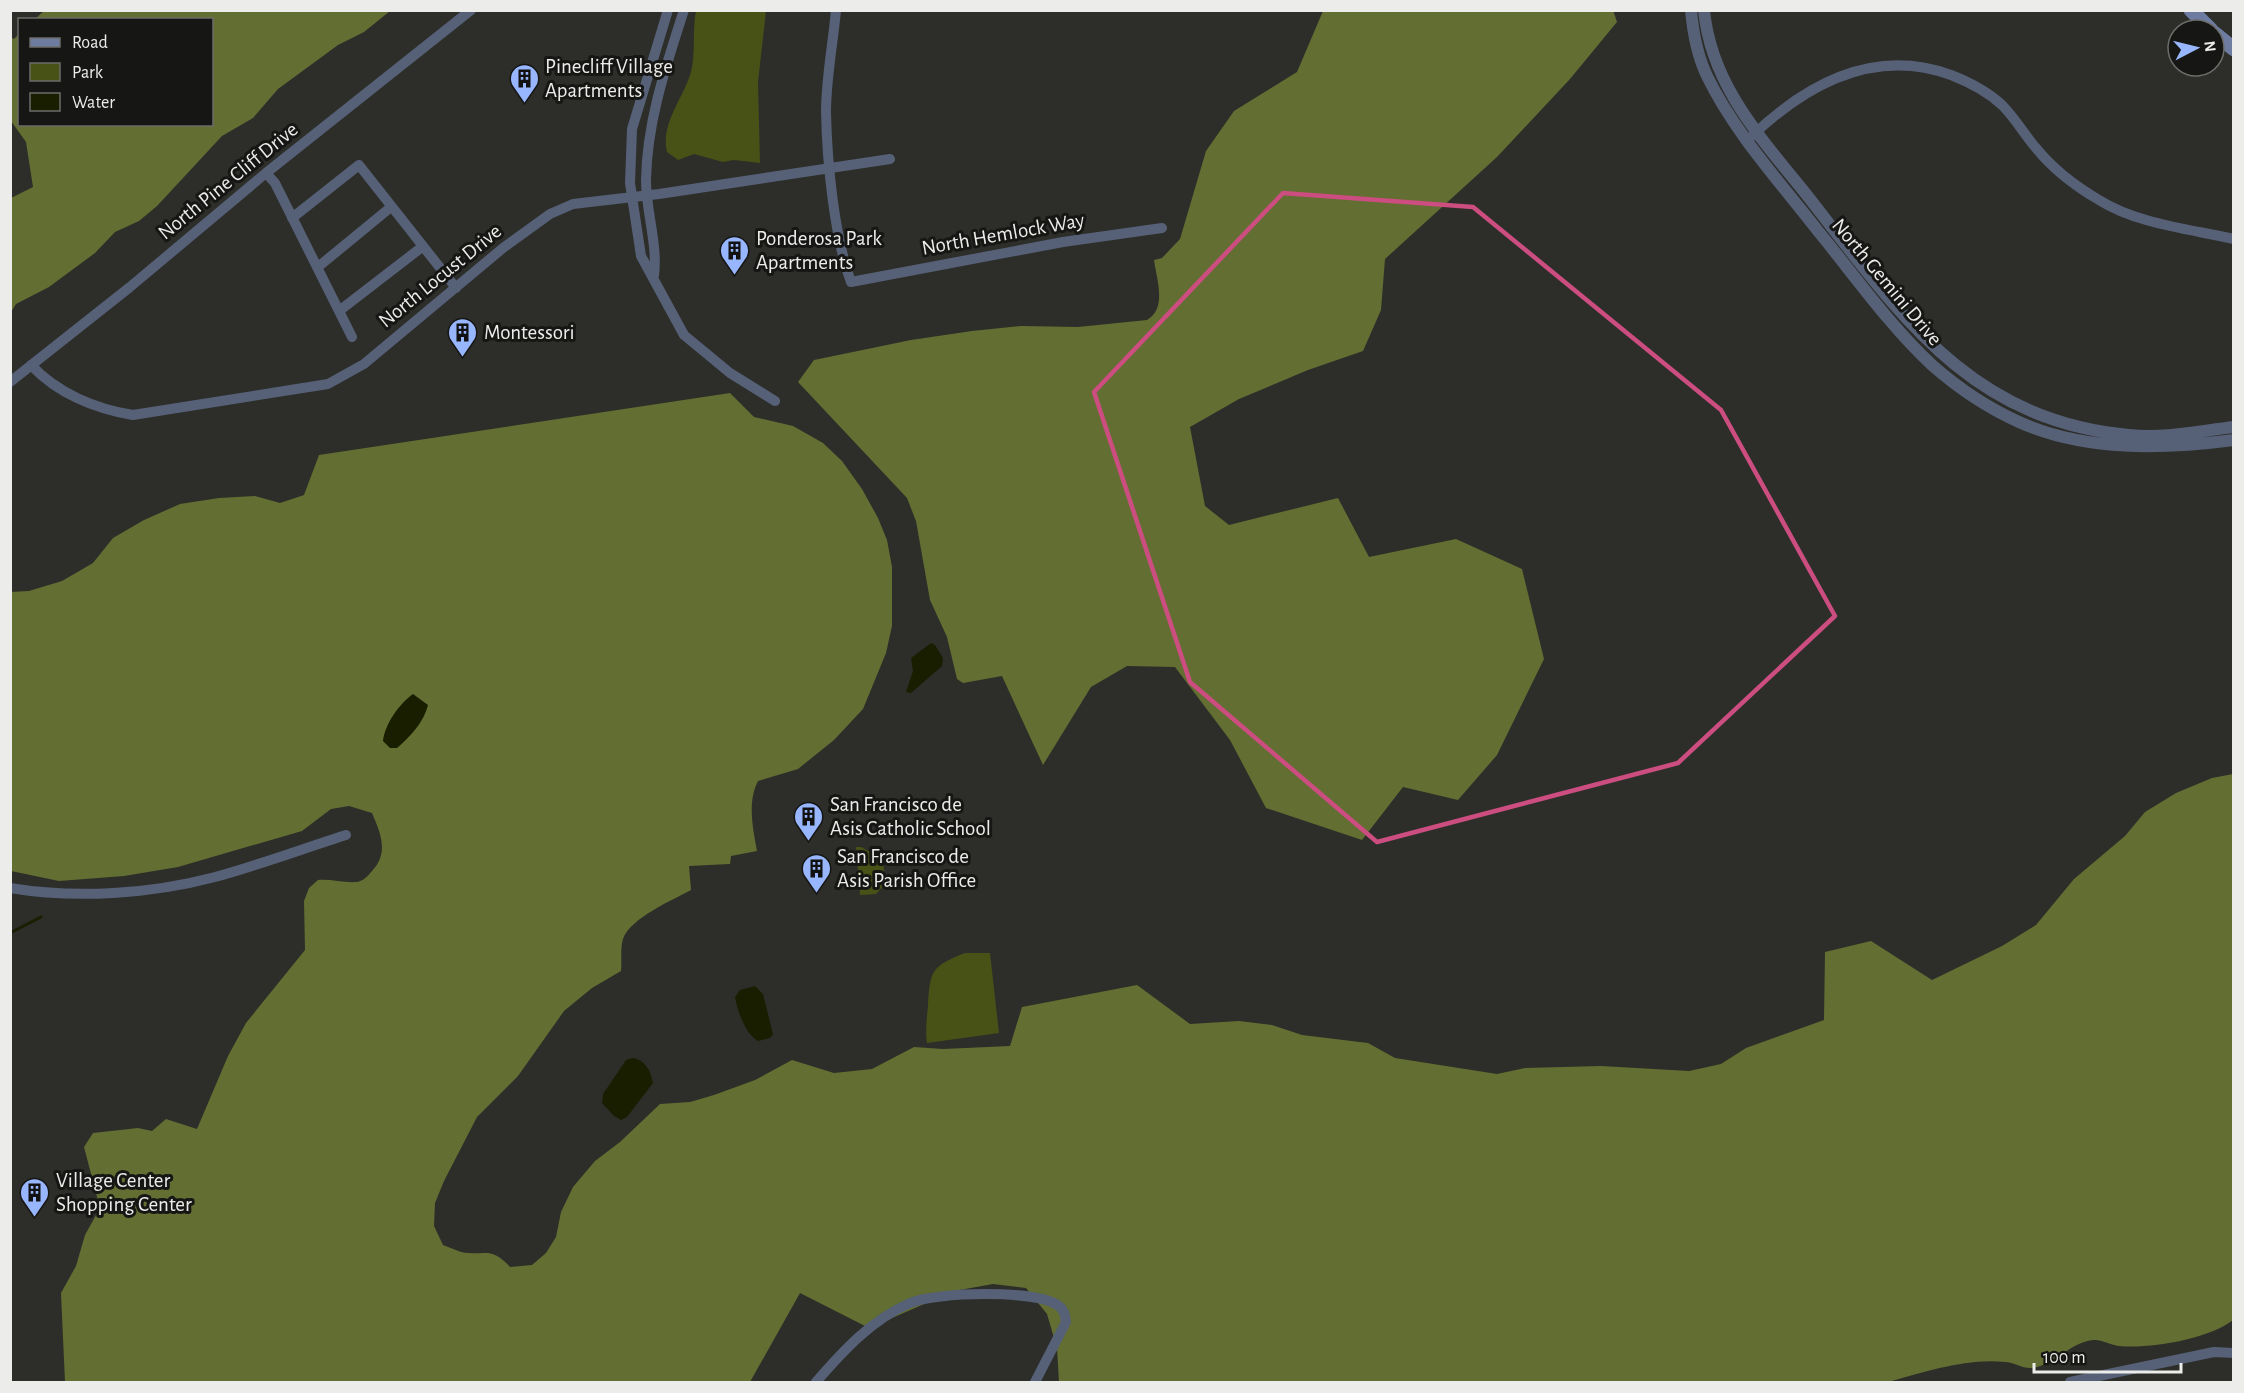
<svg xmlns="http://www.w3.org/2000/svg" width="2244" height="1393" viewBox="0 0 2244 1393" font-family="'Alegreya Sans',sans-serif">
	<rect width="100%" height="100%" fill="#2d2e29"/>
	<path fill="#485216" d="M696 11H766L758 82 760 163 734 160 723 162 694 154 678 160 667 152C660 124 684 97 691 72 696 52 692 31 696 11Z
		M856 847H861L883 859 885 884 876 894 860 895Z
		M965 953H990L999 1033 927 1043C925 1030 927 1018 928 1005 930 970 932 966 965 953Z"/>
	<path fill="#636e32" d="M45 10H390V11L364 32 338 45 278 89 253 118 222 136 157 206 139 221 115 232 95 253 49 287 16 304 11 312V198L33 187 26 142 11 121V37L14 39 19 34 20 124H212V20L35 19Z
		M1323 11 1613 10 1617 22 1570 79 1497 157 1385 259 1381 310 1363 351 1308 370 1239 399 1190 427 1205 506 1229 525 1338 498 1369 557 1456 539 1522 569 1544 659 1497 755 1458 800 1403 787 1362 840 1266 808 1230 740 1175 667 1127 666 1091 687 1043 765 1002 676 963 683 957 679 947 637 930 600 916 521 907 498 798 382 814 360 911 340 972 331 1021 326 1078 327 1147 320C1167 308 1157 281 1154 260L1162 258 1180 239 1206 151 1234 111 1297 72Z
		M730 393 754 417 793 426 823 443 842 461 862 489 878 518 887 540 892 567V626L886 653 863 709 834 740 798 769 758 781C747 802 753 829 757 851L731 856 730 864 689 866 691 890C673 900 630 918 623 939 620 948 622 961 621 971L592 988 564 1011 518 1076 477 1117 444 1181 435 1203 434 1226 443 1245C449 1247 455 1250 461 1252 485 1257 490 1245 510 1267L532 1265 546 1253 556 1237 561 1212 573 1187 595 1161 620 1142 660 1104 690 1102 714 1095 755 1080 792 1060 834 1073 872 1069 914 1047 943 1049 1010 1046 1022 1007 1137 985 1190 1024 1239 1021 1272 1025 1302 1035 1368 1043 1395 1058 1497 1074 1525 1068 1601 1066 1689 1071 1721 1064 1746 1048 1824 1020 1825 952 1871 941 1932 980 2002 946 2036 925 2074 879 2125 836 2145 812 2176 793 2212 778 2233 774V1320C2209 1339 2150 1349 2119 1346 2111 1345 2101 1339 2093 1340 2068 1343 2056 1365 2032 1368 2023 1369 2014 1362 2005 1362 1966 1358 1925 1372 1888 1382H1059L1057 1348 1047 1314 1026 1288 993 1284 954 1291 869 1328 800 1293 750 1382H65L61 1293 76 1266 85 1235 100 1208 84 1147 93 1133 138 1128 152 1131 166 1119 197 1129 228 1056 246 1023 305 950 304 901 309 888 318 880C331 879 344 883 357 882 363 881 368 876 372 871 389 853 381 834 372 813L349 806 331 809 302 831 178 867 124 876 59 881 11 871 10 592 29 591 62 581 93 563 113 538 144 520 180 504 219 498 255 496 280 503 304 495 319 455Z"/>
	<path fill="#191e01" d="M931 643 935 645 943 658 942 666 911 693 906 692 913 671 911 658Z
		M413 694 428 705C424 722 410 737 397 748H390L383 741C385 724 399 704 413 694Z
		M755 986 763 994 773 1034 770 1038 758 1041C746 1035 737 1010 735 997L740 990Z
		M632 1058C645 1059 651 1071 653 1083L627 1117 621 1120 614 1116 602 1103 603 1094 626 1060Z"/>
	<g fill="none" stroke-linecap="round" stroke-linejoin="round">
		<path stroke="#191e01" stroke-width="3" d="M10 933 41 917"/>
		<path stroke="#566077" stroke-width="10" d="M668 10 632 129 630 183 641 256 684 335 730 373 775 401
			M836 10C833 44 826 79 826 112 827 161 834 236 851 282L1063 242 1162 228
			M1751 137C1806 84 1874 47 1951 75 1969 82 1988 92 2002 105 2015 118 2024 134 2036 148 2053 169 2075 186 2099 200 2137 224 2190 229 2234 239
			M266 173 275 183 352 337
			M292 218 359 165 456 288
			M318 267 391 207
			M654 276C658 244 646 212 646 180 647 121 666 66 684 10
			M339 311 422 247
			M31 365C57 393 95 409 133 415L328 384 364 364 503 248 550 214 573 204 659 194 890 159
			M10 382 130 287 266 173 471 10
			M10 888C76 899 151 894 215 877 259 865 302 849 346 835
			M816 1382C843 1351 871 1320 910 1303 935 1292 1037 1289 1059 1306 1065 1310 1065 1316 1066 1322L1035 1382
			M2070 1382 2214 1352 2234 1353"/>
		<path stroke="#566077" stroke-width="12" d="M1691 10C1693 33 1697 55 1707 76 1734 132 1780 182 1818 231 1855 276 1889 325 1932 365 1958 388 1988 408 2019 422 2085 452 2164 449 2234 440
			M1704 10C1711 85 1761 138 1806 194 1898 311 1967 420 2129 435 2164 439 2199 431 2234 427"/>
		<path stroke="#6d7ca0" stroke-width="15" d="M2191 10 2211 30
			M2214 33 2234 49"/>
	</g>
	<path fill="none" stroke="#cc4d7f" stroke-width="4.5" stroke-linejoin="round" d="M1283 193 1473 207 1721 410 1835 616 1678 763 1377 842 1190 682 1094 392Z"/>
	<defs>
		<symbol id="building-pin" viewBox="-11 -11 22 30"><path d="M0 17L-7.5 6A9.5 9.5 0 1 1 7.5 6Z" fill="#97b6fd" stroke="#161614"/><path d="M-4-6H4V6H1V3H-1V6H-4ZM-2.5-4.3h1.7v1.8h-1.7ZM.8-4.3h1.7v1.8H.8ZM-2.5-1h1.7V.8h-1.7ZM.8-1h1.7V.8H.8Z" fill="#111"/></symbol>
	</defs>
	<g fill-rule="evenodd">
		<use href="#building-pin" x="508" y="62" width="33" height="45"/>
		<use href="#building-pin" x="718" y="234" width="33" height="45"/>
		<use href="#building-pin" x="446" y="316" width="33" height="45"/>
		<use href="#building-pin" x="792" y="800" width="33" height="45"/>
		<use href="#building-pin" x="800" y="852" width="33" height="45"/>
		<use href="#building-pin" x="18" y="1176" width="33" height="45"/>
	</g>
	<g text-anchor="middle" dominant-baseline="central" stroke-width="6" stroke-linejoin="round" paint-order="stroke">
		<g font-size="21" fill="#ecedea" stroke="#161614" text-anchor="start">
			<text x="545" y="66">Pinecliff Village<tspan x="545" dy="24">Apartments</tspan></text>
			<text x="756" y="238">Ponderosa Park<tspan x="756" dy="24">Apartments</tspan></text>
			<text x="484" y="332">Montessori</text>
			<text x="830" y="804">San Francisco de<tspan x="830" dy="24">Asis Catholic School</tspan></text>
			<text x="837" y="856">San Francisco de<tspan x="837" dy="24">Asis Parish Office</tspan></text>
			<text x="56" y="1180">Village Center<tspan x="56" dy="24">Shopping Center</tspan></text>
		</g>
		<g font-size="21" fill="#ecedea" stroke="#161614">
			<text transform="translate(228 181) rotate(-39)">North Pine Cliff Drive</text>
			<text transform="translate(1003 234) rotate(-10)">North Hemlock Way</text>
			<text transform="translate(440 276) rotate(-39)">North Locust Drive</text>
			<text transform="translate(1887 282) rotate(50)">North Gemini Drive</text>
		</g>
	</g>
	<rect width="2244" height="1393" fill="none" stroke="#ecedea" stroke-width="24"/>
	<rect x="18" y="18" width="195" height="108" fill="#161614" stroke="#6c6c6a" stroke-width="1.5"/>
	<rect x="30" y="38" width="30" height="9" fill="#6d7ca0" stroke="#6c6c6a" stroke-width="1.5"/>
	<text x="72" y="48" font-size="18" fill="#ecedea">Road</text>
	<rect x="30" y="63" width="30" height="18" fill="#485216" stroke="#6c6c6a" stroke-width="1.5"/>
	<text x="72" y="78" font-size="18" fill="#ecedea">Park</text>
	<rect x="30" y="93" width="30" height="18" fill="#191e01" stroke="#6c6c6a" stroke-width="1.5"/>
	<text x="72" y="108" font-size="18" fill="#ecedea">Water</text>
	<g transform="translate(2196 48) rotate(83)"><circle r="28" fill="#161614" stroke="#6c6c6a" stroke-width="1.5"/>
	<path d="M0-4.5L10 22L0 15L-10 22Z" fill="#97b6fd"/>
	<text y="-9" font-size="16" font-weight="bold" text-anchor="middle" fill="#ecedea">N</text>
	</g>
	<path d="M2034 1363v9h147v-9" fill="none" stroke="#ecedea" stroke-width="3"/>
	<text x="2043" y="1363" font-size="18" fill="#ecedea" stroke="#161614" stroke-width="4.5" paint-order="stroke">100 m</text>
</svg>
